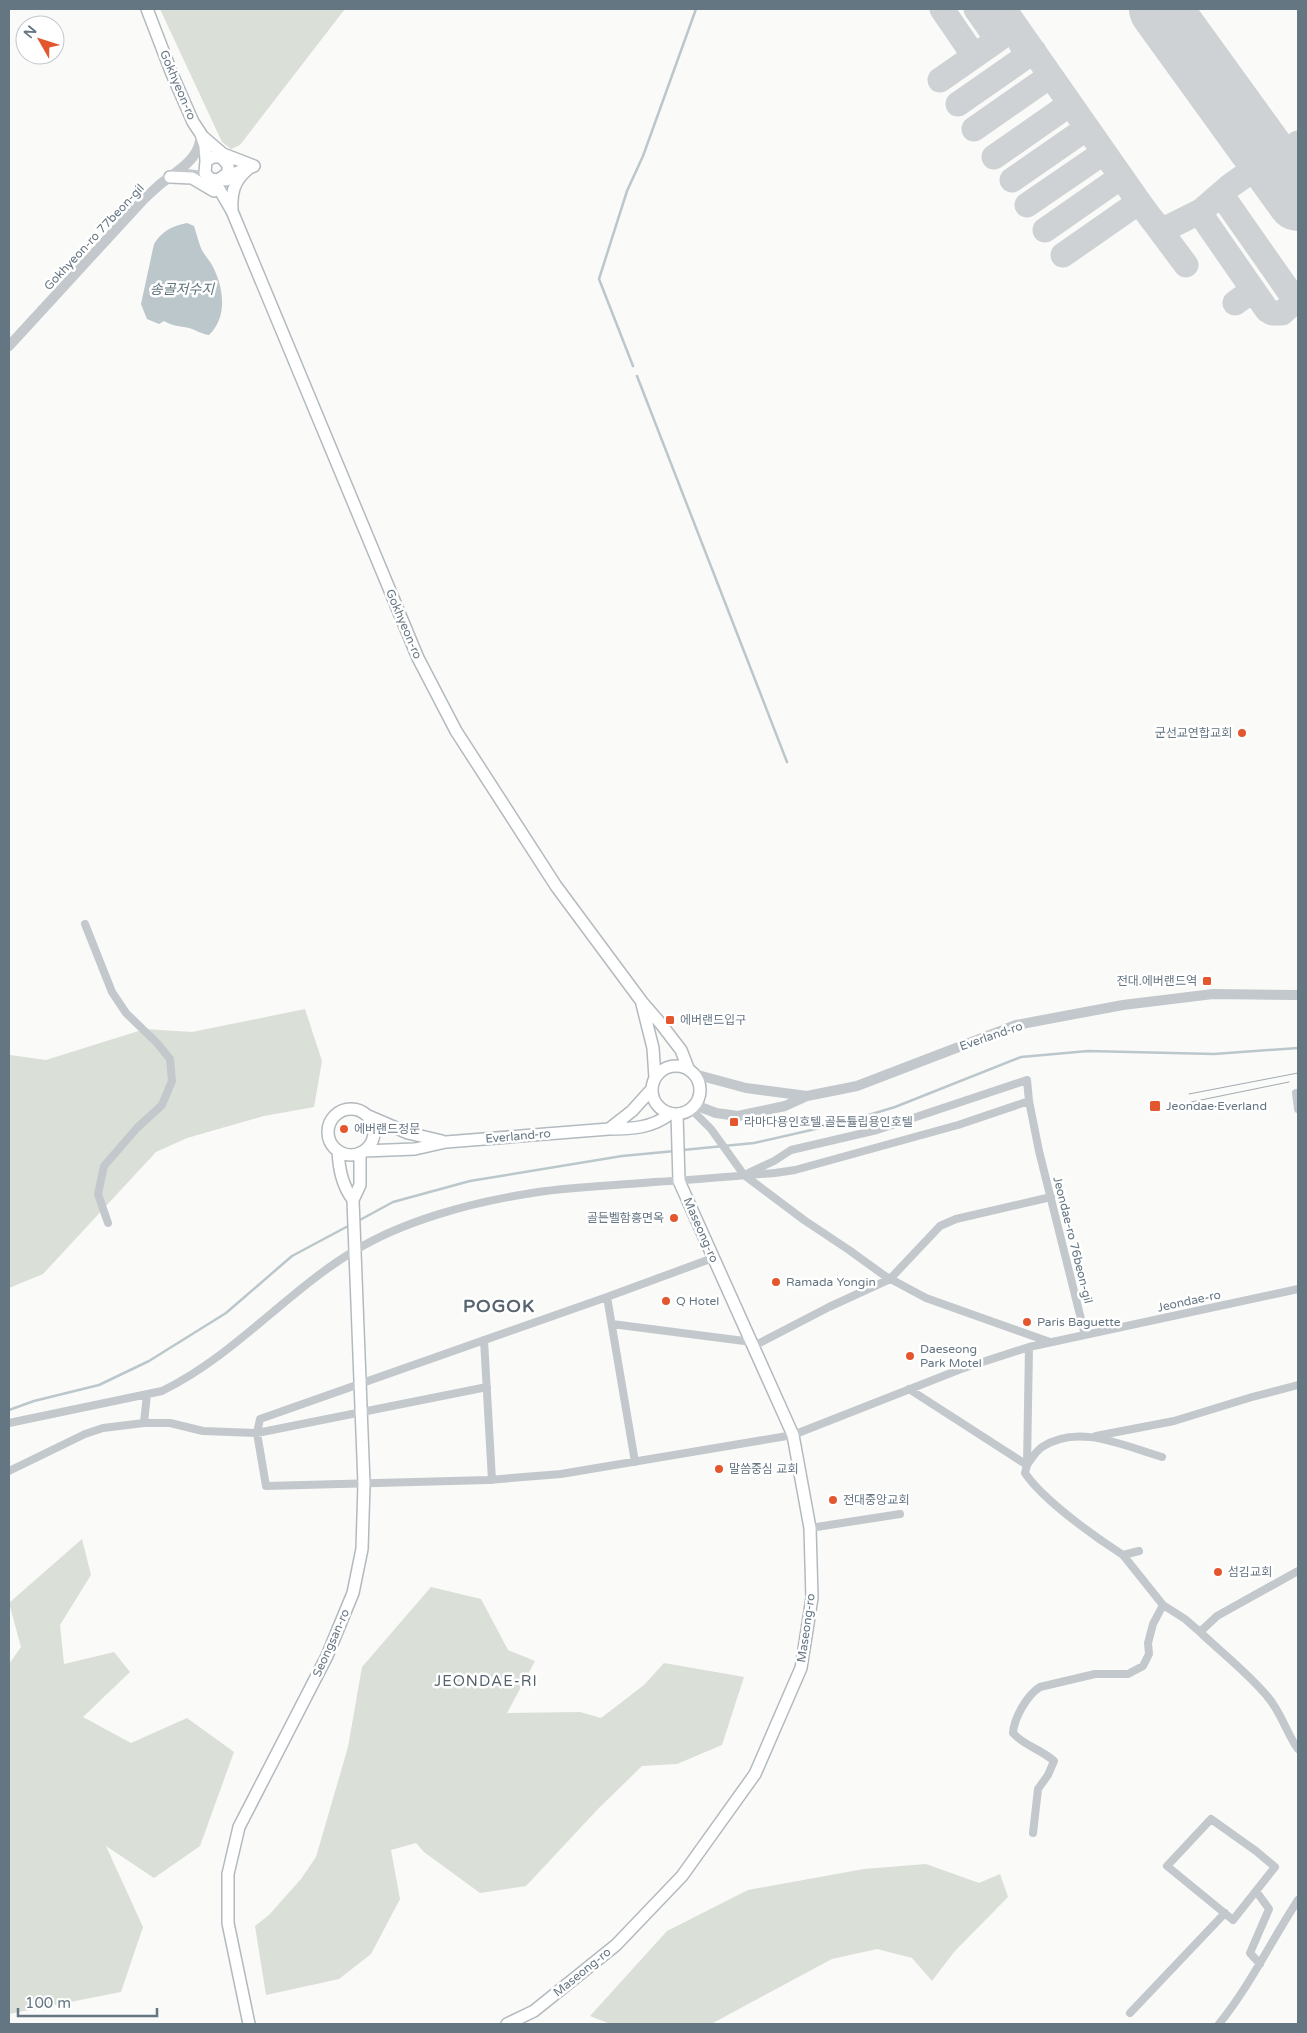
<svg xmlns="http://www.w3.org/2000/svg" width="1307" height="2033" viewBox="0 0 1307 2033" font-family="'Varela Round','Noto Sans KR',sans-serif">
	<rect width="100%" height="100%" fill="#fafaf8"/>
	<path fill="#dadfd7" d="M160 9H345L240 145 231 149 222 142Z
		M305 1009 322 1061 314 1107 264 1116 187 1138 156 1152 43 1274 9 1288V1053L10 1055 46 1060 145 1029 192 1032Z
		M82 1539 91 1575 60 1625 64 1664 114 1652 130 1672 83 1717 131 1743 187 1718 234 1752 200 1846 154 1878 106 1846 143 1927 121 1992 9 2014V1664L21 1647 9 1603Z
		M431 1587 481 1599 508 1650 535 1661 507 1713 580 1712 601 1718 644 1685 664 1663 744 1677 722 1745 677 1764 642 1766 598 1809 526 1886 480 1893 424 1852 416 1843 391 1850 400 1899 371 1954 339 1979 266 1995 255 1926 269 1915 301 1879 316 1857 348 1747 362 1667Z
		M926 1864 979 1883 1000 1874 1008 1897 954 1952 932 1981 912 1958 877 1949 832 1959 711 2024H610L590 2016 667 1931 748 1890 864 1869Z"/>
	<path fill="#bbc7cb" d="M187 223 194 226C197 235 199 245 203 252 206 257 210 261 212 265 224 287 228 317 209 335 201 334 196 330 189 328 179 326 173 326 164 321L159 324 147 319 141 304 154 244C162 231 172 226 187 223Z"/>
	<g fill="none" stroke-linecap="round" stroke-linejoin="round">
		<path stroke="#bbc7cb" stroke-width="2.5" d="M633 366 599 279 627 191 643 156 696 9
			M637 376 787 762
			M683 1150 754 1143 842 1123 895 1107 1021 1057 1088 1051 1214 1054 1298 1048
			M358 1221 393 1202 470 1181 622 1156 675 1151
			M9 1410 34 1401 99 1385 149 1361 226 1313 292 1256 350 1225"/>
		<path stroke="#ced2d4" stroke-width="25" d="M942 9 974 56
			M976 9 997 39
			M1004 9 1139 202 1153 221 1163 230 1201 211 1230 186 1268 159
			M940 80 1016 27
			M958 104 1034 51 1021 44
			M974 129 1050 76
			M1284 153 1298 143
			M994 157 1070 104
			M1012 180 1087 128
			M1027 205 1103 153
			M1204 211V219L1267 310 1272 313H1282L1292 304 1293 297 1221 194
			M1151 218 1186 265
			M1045 230 1121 177
			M1063 255 1139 202
			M1235 303 1253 290"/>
		<path stroke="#ced2d4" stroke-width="62" d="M1160 9 1298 200"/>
		<defs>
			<path id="secondary" d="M147 9 172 74 193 122 201 134 205 146 206 161
				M202 136 223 154 254 166
				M170 177 192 178 214 191
				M210 179 218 180 228 173V165L221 157H213L206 161 205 173 218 187 232 211 418 658 456 731 556 886 642 1002 661 1024 681 1050 688 1068
				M226 180 225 177 254 166
				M232 209C231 193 234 181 247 170
				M642 1004 653 1048 655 1078
				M652 1090a24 24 0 1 1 48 0a24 24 0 1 1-48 0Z
				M328 1132a23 23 0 1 1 46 0a23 23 0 1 1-46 0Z
				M366 1115 408 1133 442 1141
				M609 1129 632 1111 651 1090
				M338 1151C339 1169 342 1185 353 1200
				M364 1151 415 1149 446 1142 609 1129C632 1129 652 1128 670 1114
				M249 2024 228 1923V1874L239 1827 327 1656 353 1593 362 1549 364 1484 353 1200 360 1185V1153
				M507 2024 534 2011 616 1945 682 1876 755 1774 801 1668 812 1598 810 1528 793 1435 679 1181 677 1114"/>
		</defs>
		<use href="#secondary" stroke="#b3babf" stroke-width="14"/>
		<path stroke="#c3c8cc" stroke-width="8" d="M85 924 112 992 126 1013 157 1043 170 1059 172 1081 162 1105 137 1128 104 1166 98 1194 108 1223
			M1296 1093 1298 1109
			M1029 1101 1039 1151 1085 1335
			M691 1109 711 1129 744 1175 804 1220 849 1250 885 1276 926 1298 1050 1342
			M607 1297 260 1419 257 1433 266 1486 488 1480 561 1474 793 1435 961 1369 1029 1347 1298 1289
			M612 1324 752 1342
			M484 1340 492 1480
			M754 1346 829 1307 890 1279 940 1226 956 1219 1051 1197
			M1029 1347 1027 1465 1025 1473C1043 1500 1095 1537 1123 1555L1139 1551
			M909 1389 1027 1465C1031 1459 1036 1451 1042 1447 1079 1423 1124 1446 1162 1457
			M9 1423 162 1391C234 1356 286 1292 354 1251 403 1221 470 1203 526 1194 568 1186 612 1186 654 1182 694 1180 735 1176 775 1173L795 1170 958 1125 1029 1101 1027 1080 877 1130 791 1150 774 1161 744 1175
			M144 1423 147 1394
			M1096 1436 1174 1421 1252 1397 1298 1385
			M635 1462 607 1297 713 1258
			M9 1471 85 1434 103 1428 144 1423H170L203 1431 257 1433 487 1387
			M810 1528 900 1514
			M1163 1605 1185 1619 1200 1632 1217 1616 1298 1571
			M1200 1632C1222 1653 1247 1672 1267 1696 1281 1712 1286 1732 1298 1749
			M1033 1833 1038 1789 1048 1775 1054 1761C1041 1749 1024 1746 1013 1733 1014 1718 1027 1695 1040 1687L1095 1674H1128L1143 1666 1149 1654 1148 1643 1153 1624 1163 1605 1123 1555
			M1256 1891 1233 1920 1167 1866 1211 1819 1256 1851 1275 1867 1256 1891 1269 1909 1250 1953 1260 1964
			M1130 2013 1225 1913
			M1219 2024C1250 1986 1271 1941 1298 1900"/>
		<path stroke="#c3c8cc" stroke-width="10" d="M175 173C189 163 200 153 201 134
			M9 346 143 200C169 176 174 167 210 179
			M694 1074 746 1088 807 1096
			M695 1105 716 1113 738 1116 785 1106 807 1096 857 1086 1016 1025 1123 1005 1213 994 1298 995"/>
		<use href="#secondary" stroke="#fff" stroke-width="11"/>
		<path stroke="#a2aab0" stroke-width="1" d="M1189 1094 1298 1073
			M1191 1102 1289 1082"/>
	</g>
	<g fill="#e4572e" stroke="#fff" stroke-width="2">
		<circle cx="1242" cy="733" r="5"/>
		<rect x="1202" y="976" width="10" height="10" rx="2.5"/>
		<rect x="665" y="1015" width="10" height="10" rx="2.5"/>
		<rect x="1149" y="1100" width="12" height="12" rx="2.5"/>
		<rect x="729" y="1117" width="10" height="10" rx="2.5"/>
		<circle cx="344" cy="1129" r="5"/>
		<circle cx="674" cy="1218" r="5"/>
		<circle cx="776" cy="1282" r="5"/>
		<circle cx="666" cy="1301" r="5"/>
		<circle cx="1027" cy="1322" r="5"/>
		<circle cx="910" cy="1356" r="5"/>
		<circle cx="719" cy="1469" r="5"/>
		<circle cx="833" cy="1500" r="5"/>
		<circle cx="1218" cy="1572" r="5"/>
	</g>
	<g text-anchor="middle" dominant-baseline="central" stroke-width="5" stroke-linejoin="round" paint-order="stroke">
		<g font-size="12" fill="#657683" stroke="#fff">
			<text transform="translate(178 85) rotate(67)">Gokhyeon-ro</text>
			<text transform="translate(94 237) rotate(-47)">Gokhyeon-ro 77beon-gil</text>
			<text transform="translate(404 624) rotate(67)">Gokhyeon-ro</text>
			<text transform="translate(991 1036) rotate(-19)">Everland-ro</text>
			<text transform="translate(518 1136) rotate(-5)">Everland-ro</text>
			<text transform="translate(701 1230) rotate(66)">Maseong-ro</text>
			<text transform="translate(1073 1240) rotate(76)">Jeondae-ro 76beon-gil</text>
			<text transform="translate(1189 1301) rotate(-12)">Jeondae-ro</text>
			<text transform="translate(806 1628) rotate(-82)">Maseong-ro</text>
			<text transform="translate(331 1643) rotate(-66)">Seongsan-ro</text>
			<text transform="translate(582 1972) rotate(-39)">Maseong-ro</text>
		</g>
		<g font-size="12" fill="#657683" stroke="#fff" text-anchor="start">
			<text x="1232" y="733" text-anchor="end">군선교연합교회</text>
			<text x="1197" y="981" text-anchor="end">전대.에버랜드역</text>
			<text x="680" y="1020">에버랜드입구</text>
			<text x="1166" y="1106">Jeondae·Everland</text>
			<text x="744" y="1122">라마다용인호텔.골든튤립용인호텔</text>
			<text x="354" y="1129">에버랜드정문</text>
			<text x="664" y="1218" text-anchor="end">골든벨함흥면옥</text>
			<text x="786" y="1282">Ramada Yongin</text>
			<text x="676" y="1301">Q Hotel</text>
			<text x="1037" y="1322">Paris Baguette</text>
			<text x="920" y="1349">Daeseong<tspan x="920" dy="14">Park Motel</tspan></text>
			<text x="729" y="1469">말씀중심 교회</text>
			<text x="843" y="1500">전대중앙교회</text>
			<text x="1228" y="1572">섬김교회</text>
		</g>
		<g font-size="14" font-style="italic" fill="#60757c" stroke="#fff">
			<text x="182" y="289">송골저수지</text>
		</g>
		<g font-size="15" letter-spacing="1" fill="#57646e" stroke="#fff">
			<text x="486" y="1681">JEONDAE-RI</text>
		</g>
		<g font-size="18" font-weight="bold" letter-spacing="1" fill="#57646e" stroke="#fff">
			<text x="499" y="1306">POGOK</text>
		</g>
	</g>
	<rect width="1307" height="2033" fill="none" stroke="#657683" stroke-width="20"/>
	<g transform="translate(40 40) rotate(309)"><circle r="24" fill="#ffffff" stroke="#c1c8cd"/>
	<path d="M0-4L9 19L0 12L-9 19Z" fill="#e4572e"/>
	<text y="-8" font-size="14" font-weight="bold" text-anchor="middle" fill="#657683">N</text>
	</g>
	<path d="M18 2008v8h139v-8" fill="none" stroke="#657683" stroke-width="2.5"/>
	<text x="25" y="2008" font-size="15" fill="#657683" stroke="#ffffff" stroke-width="4" paint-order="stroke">100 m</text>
</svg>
